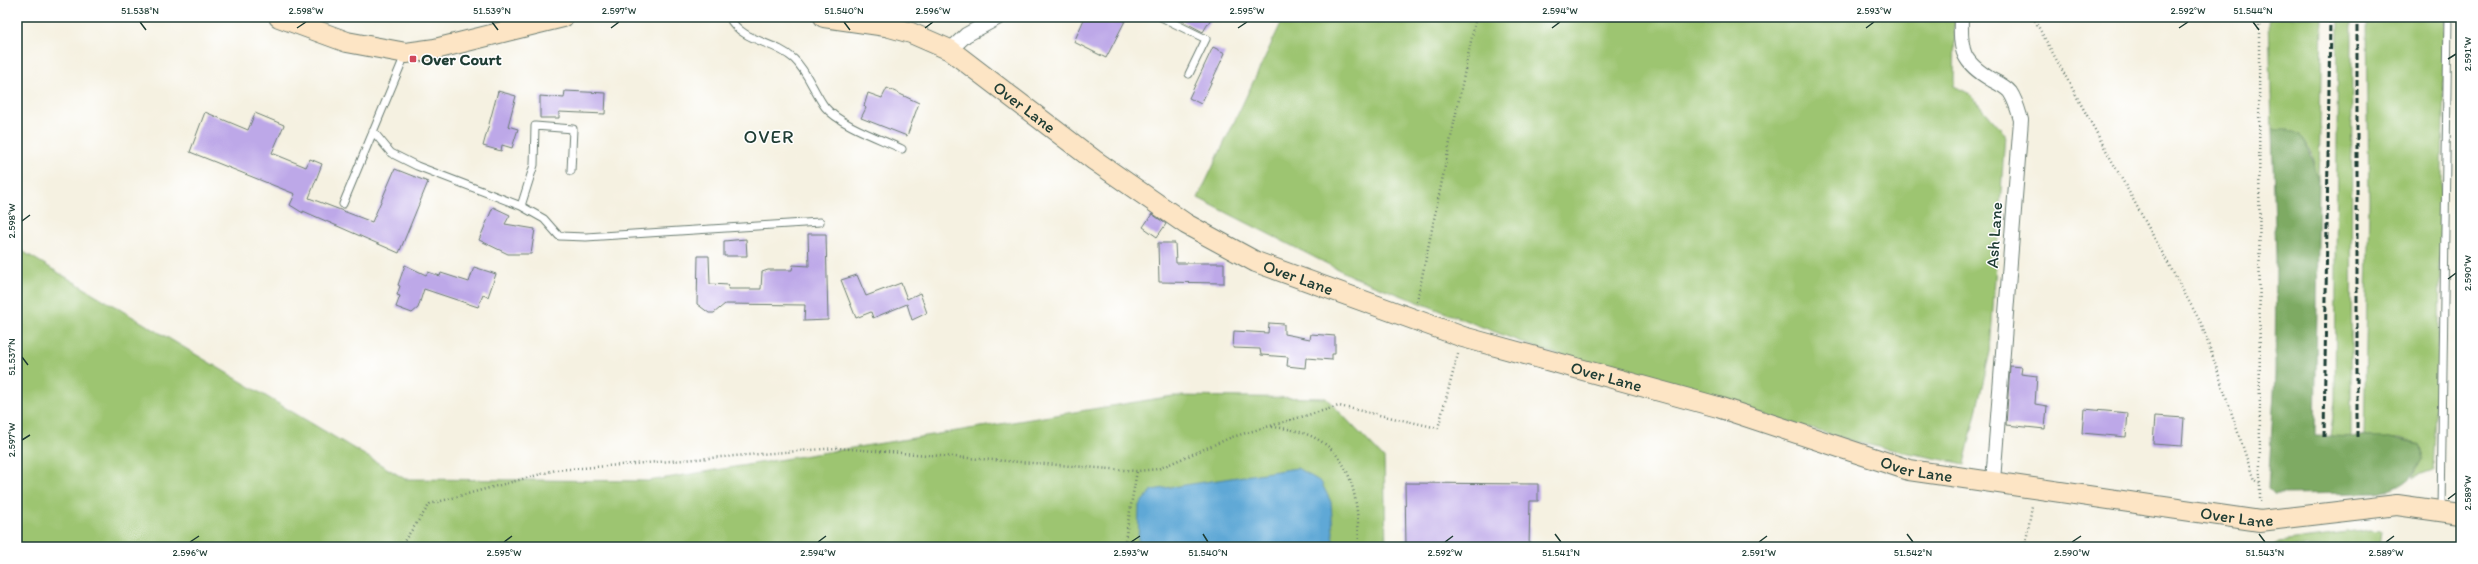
<svg xmlns="http://www.w3.org/2000/svg" width="2478" height="564" viewBox="0 0 2478 564" font-family="Itim,sans-serif">
	<rect width="100%" height="100%" fill="#fff"/>
	<filter id="ink" filterUnits="userSpaceOnUse"><feTurbulence type="fractalNoise" baseFrequency=".025" numOctaves="2"/><feDisplacementMap in="SourceGraphic" scale="8" xChannelSelector="R" yChannelSelector="G"/><feConvolveMatrix kernelMatrix="1 2 1 2 8 2 1 2 1" color-interpolation-filters="sRGB"/></filter>
	<filter id="wash" filterUnits="userSpaceOnUse"><feTurbulence type="fractalNoise" baseFrequency=".012" numOctaves="4" result="noise"/><feDisplacementMap in="SourceGraphic" scale="16" xChannelSelector="R" yChannelSelector="G"/><feGaussianBlur stdDeviation="0.9" result="paint"/><feColorMatrix in="noise" values="0 0 0 0 0 0 0 0 0 0 0 0 0 0 0 0 0 1.4 0 .05"/><feComposite in="paint" operator="in"/></filter>
	<g filter="url(#wash)">
		<rect width="100%" height="100%" fill="#f5f1e1"/>
		<path fill="#9dc571" stroke="#5e8152" d="M1284 17H1955L1954 86 1970 94 2005 134 1990 352 1964 464 1859 443 1539 349 1351 276 1198 198Z
			M2269 17H2322L2319 181C2308 148 2312 131 2272 130Z
			M2338 17H2352L2351 437 2330 436 2335 402Z
			M2367 17H2445L2438 378 2433 470 2413 477 2423 459 2420 445 2400 439 2364 437 2369 203Z
			M17 248 405 479 648 481 1173 396 1326 398 1384 458 1386 547H17Z
			M2369 530 2381 531 2379 547H2271L2279 542Z"/>
		<path fill="#7eaa63" stroke="#4e744c" d="M2272 130H2289L2300 134 2305 141 2319 181 2315 436 2385 437 2420 445 2423 459C2412 480 2400 488 2377 493L2274 494 2268 488 2275 376 2276 258Z"/>
		<path fill="#5fa8d6" stroke="#3f7285" d="M1297 468 1321 482 1331 502 1334 547H1138L1139 505 1152 490Z"/>
		<g id="blocks">
			<path fill="#bda8e8" d="M1085 17H1127L1106 58 1074 42Z
				M1175 17H1212L1203 32Z
				M1213 47 1225 53 1201 104 1189 98Z
				M887 88 919 103 907 136 861 118 866 108 864 106 868 93 882 98Z
				M498 91 516 96 508 126 518 129 512 148 502 145 501 151 483 146Z
				M565 91 606 93 605 114 559 112V118H540V96L564 98Z
				M205 112 248 130 255 113 284 125 272 153 306 167 310 159 322 164 309 198 372 222 395 169 428 182 399 253 303 211V213L290 205 295 194 190 152Z
				M493 207 510 215 505 224 535 229 531 254H508L479 240Z
				M1152 214 1166 224 1157 237 1143 227Z
				M808 234H826L828 320 804 321 805 305 725 304 714 313H709L697 304 698 256H709L710 284 729 285 728 289H761L762 272 768 270H792L793 265 809 266Z
				M746 239 747 256H724V241Z
				M1158 243H1175L1176 263H1224V283L1159 282Z
				M405 265 426 275 428 272 440 276 441 273 469 282 474 267 496 274 488 297 483 295 478 307 424 289 418 308 412 313 396 307 400 296 397 295 400 286 398 285Z
				M857 275 866 296 901 283 907 299 920 293 927 313 912 320 907 304 873 318 871 312 856 318 841 280Z
				M1269 323 1284 324V334L1310 339 1311 334 1335 336V354H1332V360L1306 358 1305 368 1287 366 1288 357 1261 355 1260 349 1233 348 1234 331 1268 333Z
				M2010 366 2022 367 2021 374 2037 376 2035 404 2047 406 2045 429 2006 425Z
				M2084 409 2128 413 2126 437 2082 433Z
				M2155 416 2184 418 2182 446 2153 444Z
				M1405 483 1538 484V501H1530L1529 547H1406Z"/>
		</g>
	</g>
	<g filter="url(#ink)">
		<use href="#blocks" fill-opacity="0" stroke="#6a7c71" stroke-width="1"/>
		<g fill="none" stroke-linecap="round" stroke-linejoin="round">
			<defs>
				<path id="lane" d="M729 17C743 43 773 40 794 59 807 71 814 92 825 107 840 125 881 139 902 149
					M1161 17 1206 39 1189 74
					M373 131 391 153 417 166 521 206 544 219 559 236 586 237 820 222
					M343 204 405 55
					M521 206 534 165 535 126 573 129 571 171
					M2441 510 2448 17"/>
				<path id="street" d="M1961 17C1960 52 1962 62 1992 80 1998 83 2006 87 2010 92 2016 101 2018 110 2021 120L1993 481
					M950 50 966 35 999 17"/>
				<g id="secondary">
					<path d="M279 17 347 42 406 53 435 49 563 17"/>
					<path id="s1" d="M824 17 886 26 911 33 950 50 1094 160 1186 224 1256 262 1463 337 1718 407 1909 470 2260 521 2397 505 2461 514"/>
				</g>
			</defs>
			<use href="#lane" stroke="#6a7c71" stroke-width="9"/>
			<use href="#street" stroke="#6a7c71" stroke-width="16"/>
			<use href="#secondary" stroke="#6a7c71" stroke-width="22"/>
			<path stroke="#6a7c71" stroke-width="2.5" stroke-dasharray="1 3" stroke-linecap="butt" d="M2033 17 2202 325 2254 480 2261 483
				M2259 17 2260 502
				M1417 301 1475 22 1479 17
				M1272 427C1347 433 1358 481 1359 547
				M1125 540 1137 471
				M400 547 430 504 556 470 837 448 1137 471 1158 469 1232 437 1339 406 1438 428 1458 354
				M2025 547 2032 506"/>
			<use href="#lane" stroke="#fff" stroke-width="7"/>
			<use href="#street" stroke="#fff" stroke-width="14"/>
			<use href="#secondary" stroke="#fde5c5" stroke-width="20"/>
			<path stroke="#1f3d34" stroke-width="3" stroke-dasharray="6 3" stroke-linecap="butt" d="M2357 17V437
				M2324 437 2330 17"/>
		</g>
	</g>
	<path fill="none" stroke="#1f3d34" stroke-width="1.5" d="M140 22 146 30M492 22 498 30M844 22 850 30M2253 22 2259 30M297 28 306 22M611 28 619 22M925 28 933 22M1238 28 1247 22M1552 28 1560 22M1866 28 1874 22M2179 28 2188 22M2448 59 2456 54M22 221 30 215M2448 279 2456 273M22 357 28 365M22 440 30 435M2448 499 2456 493M1203 534 1208 542M1555 534 1561 542M1907 534 1913 542M2259 534 2265 542M190 542 199 536M504 542 512 536M818 542 826 536M1131 542 1140 536M1445 542 1453 536M1759 542 1767 536M2072 542 2081 536M2386 542 2394 536"/>
	<rect fill="#d1495b" stroke="#fff" stroke-width="1.5" x="409" y="55" width="8" height="8" rx="2"/>
	<g text-anchor="middle" dominant-baseline="central" stroke-width="3" stroke-linejoin="round" paint-order="stroke">
		<g font-size="17" font-weight="bold" fill="#1f3d34" stroke="#fff" text-anchor="start">
			<text x="421" y="59">Over Court</text>
		</g>
		<g font-size="17" fill="#1f3d34" stroke="#fff">
			<text stroke="none"><textPath href="#s1" startOffset="225">Over Lane</textPath></text>
			<text transform="translate(1994 235) rotate(-86)">Ash Lane</text>
			<text stroke="none"><textPath href="#s1" startOffset="549">Over Lane</textPath></text>
			<text stroke="none"><textPath href="#s1" startOffset="873">Over Lane</textPath></text>
			<text stroke="none"><textPath href="#s1" startOffset="1197">Over Lane</textPath></text>
			<text stroke="none"><textPath href="#s1" startOffset="1521">Over Lane</textPath></text>
		</g>
		<g font-size="19" letter-spacing="1" fill="#1f3d34" stroke="#fff">
			<text x="769" y="136">OVER</text>
		</g>
	</g>
	<rect width="2478" height="564" fill="none" stroke="#fff" stroke-width="44"/>
	<rect x="22" y="22" width="2434" height="520" fill="none" stroke="#1f3d34" stroke-width="1.5"/>
	<g font-size="10" text-anchor="middle" fill="#1f3d34">
		<text x="140" y="14">51.538°N</text>
		<text x="306" y="14">2.598°W</text>
		<text x="492" y="14">51.539°N</text>
		<text x="619" y="14">2.597°W</text>
		<text x="844" y="14">51.540°N</text>
		<text x="933" y="14">2.596°W</text>
		<text x="1247" y="14">2.595°W</text>
		<text x="1560" y="14">2.594°W</text>
		<text x="1874" y="14">2.593°W</text>
		<text x="2188" y="14">2.592°W</text>
		<text x="2253" y="14">51.544°N</text>
		<text transform="translate(2467 54) rotate(-90)" y="4">2.591°W</text>
		<text transform="translate(11 221) rotate(-90)" y="4">2.598°W</text>
		<text transform="translate(2467 273) rotate(-90)" y="4">2.590°W</text>
		<text transform="translate(11 357) rotate(-90)" y="4">51.537°N</text>
		<text transform="translate(11 440) rotate(-90)" y="4">2.597°W</text>
		<text transform="translate(2467 493) rotate(-90)" y="4">2.589°W</text>
		<text x="190" y="556">2.596°W</text>
		<text x="504" y="556">2.595°W</text>
		<text x="818" y="556">2.594°W</text>
		<text x="1131" y="556">2.593°W</text>
		<text x="1208" y="556">51.540°N</text>
		<text x="1445" y="556">2.592°W</text>
		<text x="1561" y="556">51.541°N</text>
		<text x="1759" y="556">2.591°W</text>
		<text x="1913" y="556">51.542°N</text>
		<text x="2072" y="556">2.590°W</text>
		<text x="2265" y="556">51.543°N</text>
		<text x="2386" y="556">2.589°W</text>
	</g>
</svg>
